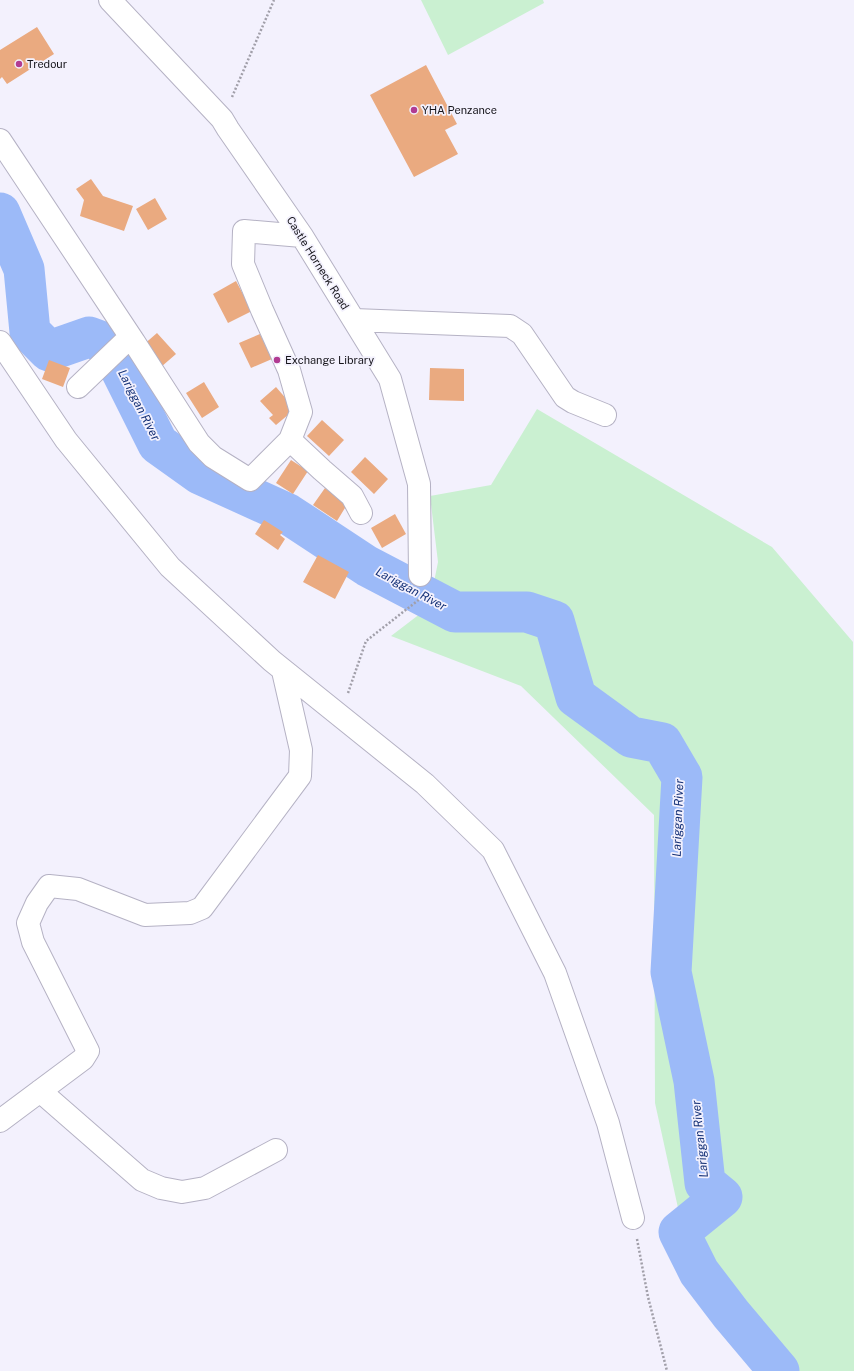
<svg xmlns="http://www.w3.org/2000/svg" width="854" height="1371" viewBox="0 0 854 1371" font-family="'Public Sans',sans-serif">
	<rect width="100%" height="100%" fill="#f3f1fd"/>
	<path fill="#caf0d1" d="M421 0H543L544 3 448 55Z
		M537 409 772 547 853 642 854 1371H760L698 1299 655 1103 654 815 521 686 391 636 429 607 438 562 430 496 491 485Z"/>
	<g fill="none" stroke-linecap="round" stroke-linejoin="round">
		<path stroke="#9cbaf8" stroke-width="41" d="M0 213 24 269 30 332 49 351 89 337 108 344 158 444 200 474 288 514 367 566 455 612H527L554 621 576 697 631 737 662 743 682 777 671 972 694 1081 705 1183 722 1197 679 1232 699 1272 731 1314 779 1371"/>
	</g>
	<path fill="#eaaa80" d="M37 27 54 54 7 84 2 77 0 79V50Z
		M426 65 457 124 445 130 458 154 414 177 370 95Z
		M91 179 103 196 133 206 124 231 80 216 84 200 76 189Z
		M155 198 167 219 148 230 136 209Z
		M236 281 252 311 228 323 213 294Z
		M157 333 176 354 161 367 142 346Z
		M260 334 271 357 277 354 276 368 272 359 251 368 239 343Z
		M49 360 70 368 63 387 42 379Z
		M430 368 464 369V401L429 400Z
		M204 382 219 407 202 418 186 393Z
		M276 387 295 409 276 425 269 418 273 415 260 401Z
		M322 420 344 440 329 456 307 436Z
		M365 457 388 479 374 494 351 472Z
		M291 460 308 471 293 494 276 483Z
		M325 488 348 503 337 521 313 505Z
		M395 514 406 534 382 548 371 528Z
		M264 520 283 532 280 535 285 539 278 550 255 534Z
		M318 555 349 572 335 599 303 582Z"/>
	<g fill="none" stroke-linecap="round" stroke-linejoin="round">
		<defs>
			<path id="minor" d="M110 0 222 119 228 129 302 236 390 379 419 484 420 575
				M0 140 134 342
				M354 320 510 326 522 334 565 397 573 402 605 415
				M0 342 66 440 170 567 272 661 425 784 493 850 555 973 608 1123 633 1218
				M78 387 126 341 134 342 199 443 213 457 250 480 290 440 301 412 289 370 262 310 243 264 244 231 302 236
				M290 440 322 470 352 496 361 513
				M40 1091 142 1180 161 1188 182 1192 205 1188 276 1150
				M0 1121 83 1059 88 1051 33 942 28 923 37 903 49 886 78 889 145 915 190 913 202 908 300 776 301 750 283 671"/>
		</defs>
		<use href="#minor" stroke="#b5b2c4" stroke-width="24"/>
		<path stroke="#a19fa9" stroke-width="2.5" stroke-dasharray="2 2" stroke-linecap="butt" d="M232 97 274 0
			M348 693 366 641 421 598
			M637 1239 648 1297 667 1371"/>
		<use href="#minor" stroke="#fff" stroke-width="22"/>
	</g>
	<g fill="#b13b92" stroke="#f3f1fd" stroke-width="1.5">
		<circle cx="19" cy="64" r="4"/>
		<circle cx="414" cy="110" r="4"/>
		<circle cx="277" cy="360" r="4"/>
	</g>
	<g text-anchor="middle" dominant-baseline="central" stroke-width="3.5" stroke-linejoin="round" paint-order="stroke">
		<g font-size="11" fill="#16151b" stroke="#f3f1fd" text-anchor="start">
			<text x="27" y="64">Tredour</text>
			<text x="422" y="110">YHA Penzance</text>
			<text x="285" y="360">Exchange Library</text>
		</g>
		<g font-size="11" fill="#16151b" stroke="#f3f1fd">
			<text transform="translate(318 263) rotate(58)">Castle Horneck Road</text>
		</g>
		<g font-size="12" font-style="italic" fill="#153177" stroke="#f3f1fd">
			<text transform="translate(139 405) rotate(63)">Lariggan River</text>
			<text transform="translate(411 589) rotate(28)">Lariggan River</text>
			<text transform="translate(678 818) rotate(-88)">Lariggan River</text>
			<text transform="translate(700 1139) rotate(-96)">Lariggan River</text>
		</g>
	</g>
</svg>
